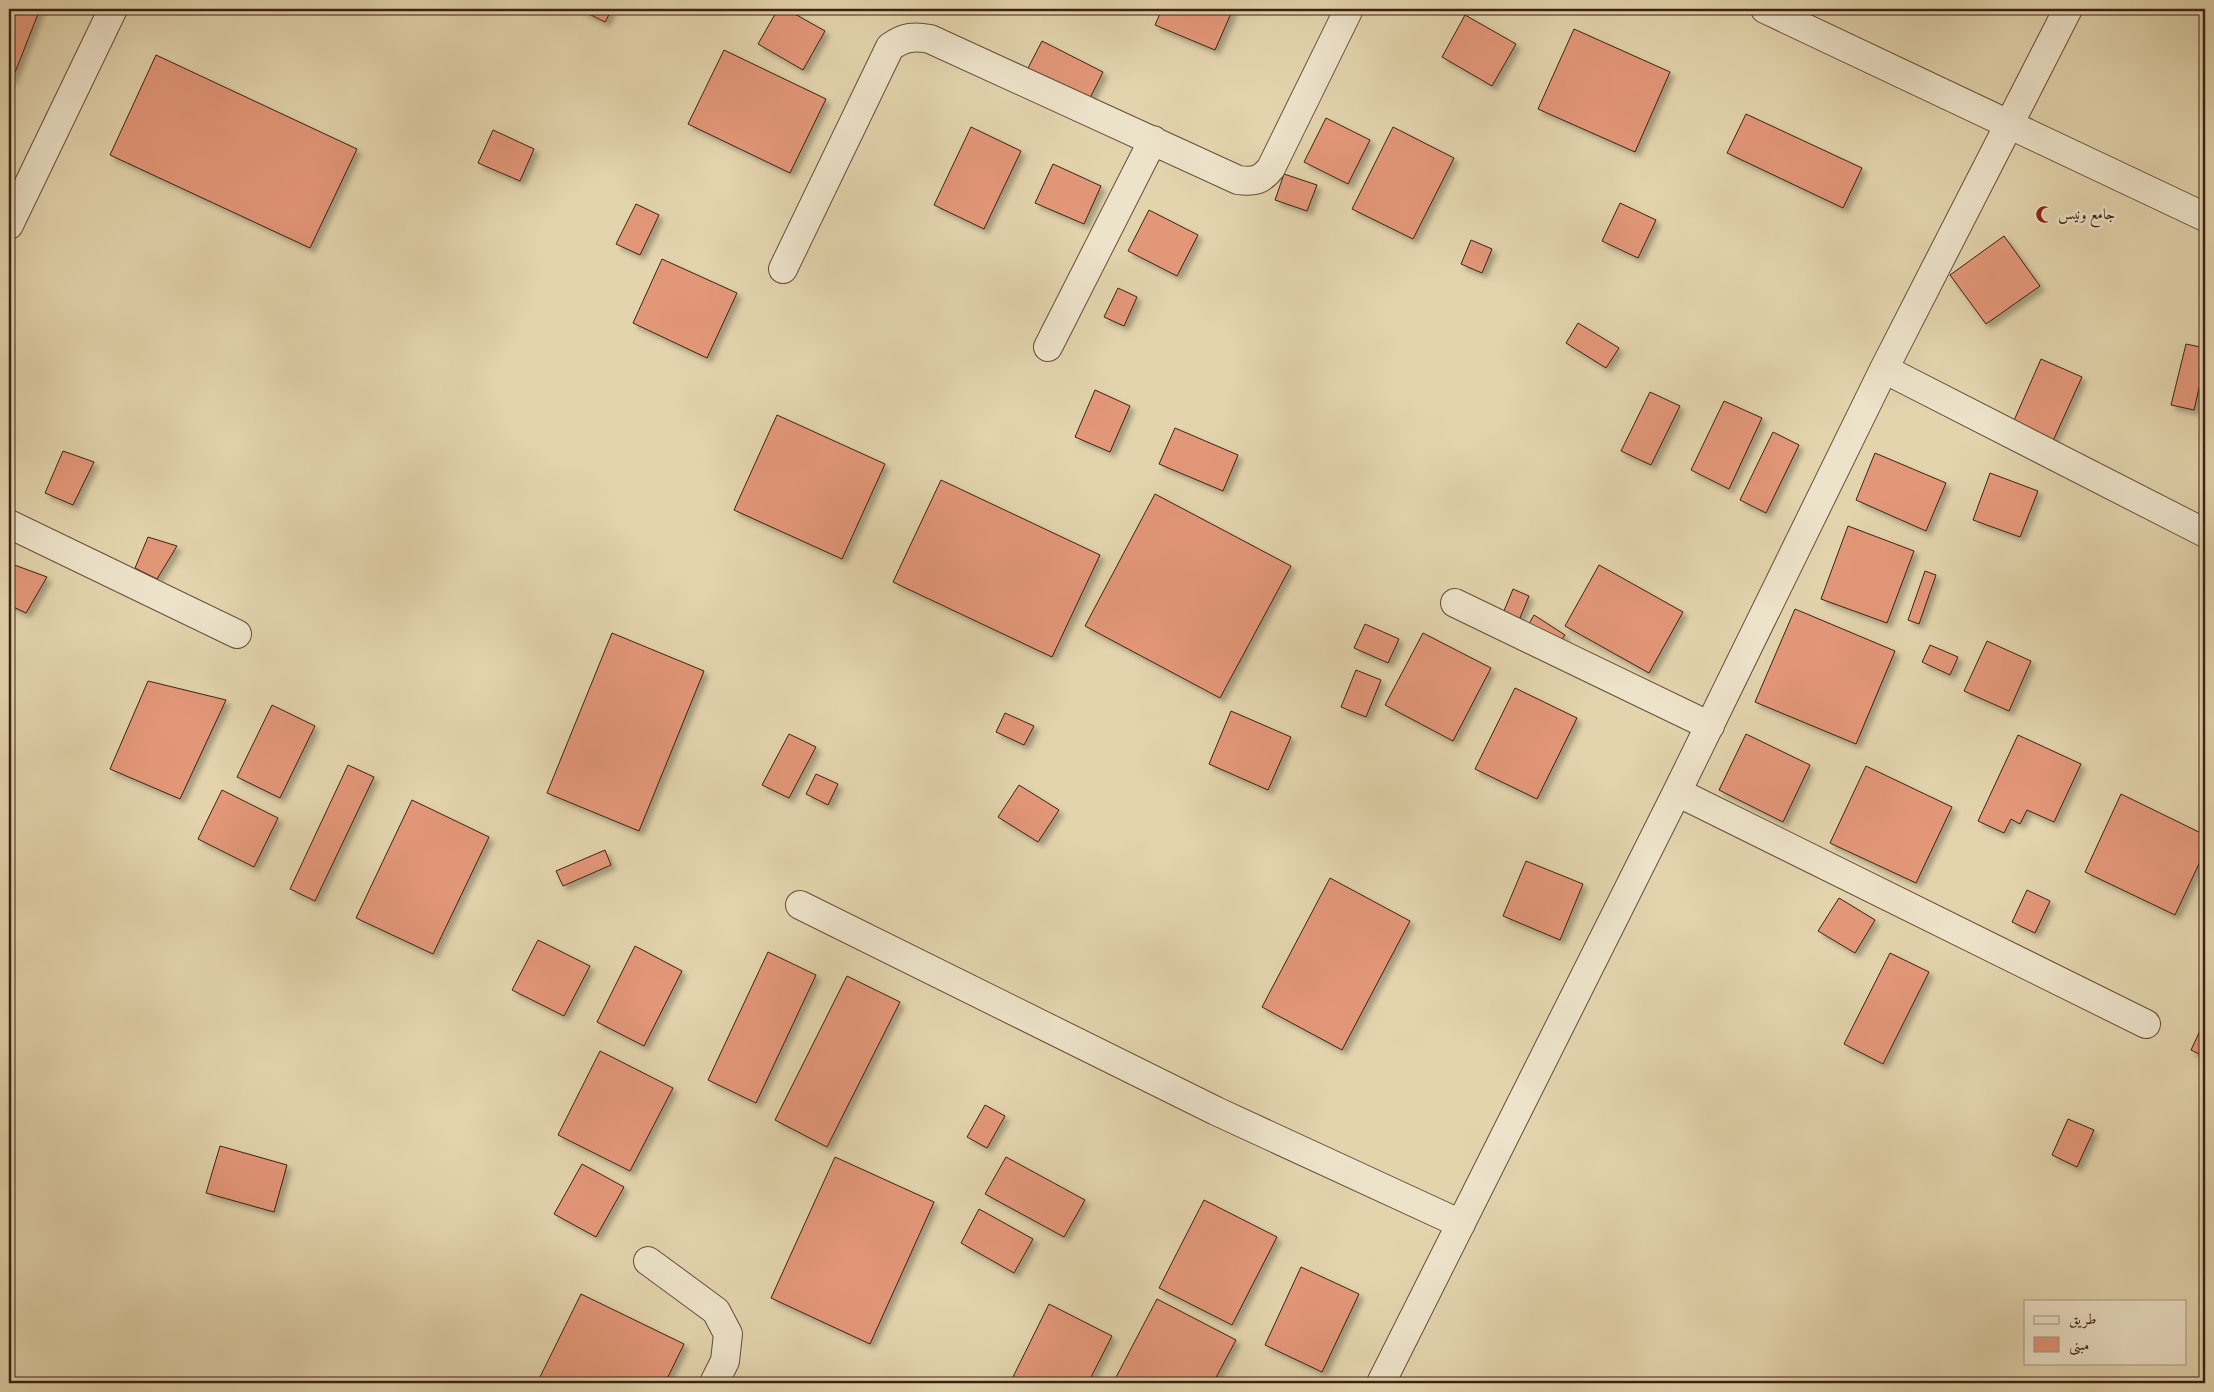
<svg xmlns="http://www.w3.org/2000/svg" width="2214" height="1392" viewBox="0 0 2214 1392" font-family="'IM FELL Great Primer',Amiri,serif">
	<defs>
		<filter id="shadow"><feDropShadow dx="4.5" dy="4.5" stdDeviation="2.5" flood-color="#0004"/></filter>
	</defs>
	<rect width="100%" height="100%" fill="#e3d4ad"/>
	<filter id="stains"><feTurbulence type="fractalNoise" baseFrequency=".004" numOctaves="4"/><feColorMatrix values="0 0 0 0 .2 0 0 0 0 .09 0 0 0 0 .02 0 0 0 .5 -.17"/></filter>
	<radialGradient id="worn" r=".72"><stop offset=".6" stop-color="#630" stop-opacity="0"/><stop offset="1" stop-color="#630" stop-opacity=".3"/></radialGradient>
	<path fill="#e39779" stroke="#3d2112" filter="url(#shadow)" d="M9 9H40L12 80 9 78Z
		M579 9H612L605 22Z
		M778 9H786L825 31 803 70 758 44Z
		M1162 9H1233L1215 50 1155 25Z
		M1465 15 1516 44 1492 86 1442 57Z
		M1574 29 1670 72 1635 152 1538 109Z
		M1042 41 1103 72 1088 102 1027 70Z
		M724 50 826 99 790 173 688 124Z
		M156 55 357 149 310 248 110 155Z
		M1746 114 1862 168 1843 208 1727 153Z
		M1326 118 1370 140 1348 184 1304 162Z
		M971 127 1021 151 984 229 934 205Z
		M1393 127 1454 158 1413 239 1352 209Z
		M493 130 534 149 520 181 478 163Z
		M1053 164 1101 186 1084 224 1035 203Z
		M1284 174 1317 185 1307 211 1275 200Z
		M1620 203 1656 220 1638 258 1602 241Z
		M636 204 659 215 640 255 616 244Z
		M1149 210 1198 235 1177 276 1128 251Z
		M2004 236 2040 286 1986 324 1950 275Z
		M1471 240 1492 249 1482 273 1461 264Z
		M662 259 737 293 707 358 633 323Z
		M1118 288 1137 297 1124 326 1104 317Z
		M1578 323 1619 348 1606 368 1566 343Z
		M2186 344 2205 348V362L2194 410 2171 405Z
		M2041 359 2082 377 2052 443 2012 425Z
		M1095 390 1130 406 1110 452 1075 437Z
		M1650 392 1680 406 1651 465 1621 451Z
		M1724 401 1762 418 1729 489 1691 470Z
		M777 415 885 464 842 559 734 510Z
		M1175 428 1238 455 1223 491 1159 464Z
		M1773 432 1799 445 1766 513 1740 500Z
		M63 451 94 462 73 505 45 493Z
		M1875 453 1946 483 1926 531 1856 500Z
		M1990 473 2038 491 2020 537 1973 520Z
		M941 480 1100 555 1052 657 893 582Z
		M1155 494 1291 566 1220 698 1085 626Z
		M1848 526 1914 551 1887 623 1821 599Z
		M148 537 177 546 157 579 135 568Z
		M9 563 47 577 26 613 9 605Z
		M1599 565 1683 612 1649 673 1565 626Z
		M1925 571 1936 575 1919 624 1908 620Z
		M1513 589 1529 596 1517 625 1501 618Z
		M1795 609 1895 651 1856 744 1755 702Z
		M1534 615 1565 635 1557 646 1527 627Z
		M1365 624 1399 639 1388 663 1354 648Z
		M612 633 704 671 639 831 547 793Z
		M1423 633 1491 668 1453 741 1385 705Z
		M1987 641 2031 661 2009 711 1964 691Z
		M1930 645 1958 657 1950 675 1922 662Z
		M1356 670 1381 680 1366 717 1341 707Z
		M148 681 226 700 180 799 110 769Z
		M1515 688 1577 718 1537 799 1475 769Z
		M272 705 315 726 280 798 237 777Z
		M1231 711 1291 737 1268 790 1209 764Z
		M1005 713 1034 726 1024 745 996 732Z
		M789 734 816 747 789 798 762 785Z
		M1746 734 1810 765 1783 822 1719 790Z
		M2018 735 2081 764 2054 822 2027 810 2020 824 2011 819 2004 833 1978 821Z
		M348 765 374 777 315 901 290 889Z
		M1866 766 1952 807 1916 883 1830 843Z
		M816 774 838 784 828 805 806 794Z
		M1019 785 1059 810 1038 842 998 817Z
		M222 790 278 818 254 867 198 839Z
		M2121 794 2205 835V851L2175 915 2085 872Z
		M412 800 489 837 433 954 356 918Z
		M605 850 611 865 563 886 556 871Z
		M1526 861 1583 884 1560 940 1503 916Z
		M1330 878 1410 921 1342 1050 1262 1007Z
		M2027 890 2050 901 2035 933 2012 922Z
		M1839 898 1875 920 1855 953 1818 931Z
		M538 940 590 966 564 1016 512 990Z
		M635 946 682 971 644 1046 597 1022Z
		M768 952 816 975 756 1103 708 1080Z
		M1890 953 1929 972 1883 1064 1844 1044Z
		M847 976 900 1002 827 1147 775 1120Z
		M2205 1020V1057L2191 1050Z
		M600 1051 673 1088 630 1171 558 1135Z
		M985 1105 1005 1116 987 1148 967 1137Z
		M2068 1119 2094 1130 2077 1167 2052 1155Z
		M2205 1138V1153L2200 1150Z
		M220 1146 287 1165 274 1212 206 1193Z
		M835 1157 934 1202 870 1344 771 1298Z
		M1006 1157 1085 1200 1064 1237 985 1194Z
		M582 1164 624 1187 596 1237 554 1214Z
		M1204 1200 1277 1237 1232 1325 1159 1288Z
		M979 1209 1033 1239 1014 1273 961 1243Z
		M1301 1267 1359 1294 1322 1372 1265 1345Z
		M581 1294 684 1344 665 1383H537Z
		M1157 1299 1236 1340 1213 1383H1113Z
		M1049 1304 1112 1336 1088 1383H1010Z"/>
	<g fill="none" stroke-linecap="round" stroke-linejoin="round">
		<defs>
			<path id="minor" d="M1765 9 2205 217
				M9 225 113 9
				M783 269 890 47C904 37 913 36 930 39L1238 180C1253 182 1261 181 1271 168L1349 9
				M1048 347 1153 140
				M1884 369 2205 533
				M9 524 237 634
				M1455 603 1710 726
				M1677 792 2146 1024
				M800 905 1216 1111 1461 1224
				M648 1261 716 1311 728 1334 725 1361 714 1383
				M1381 1383 1677 792 1884 369 2068 9"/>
		</defs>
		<use href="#minor" stroke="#664e39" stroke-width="30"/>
		<use href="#minor" stroke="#ede3ca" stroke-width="28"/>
	</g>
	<defs>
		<symbol id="mosque-bare" viewBox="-9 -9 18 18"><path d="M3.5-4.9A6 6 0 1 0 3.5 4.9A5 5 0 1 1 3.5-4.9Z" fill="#8f2418" stroke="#ede3ca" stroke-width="2.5" paint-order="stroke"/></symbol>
	</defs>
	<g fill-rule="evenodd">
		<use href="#mosque-bare" x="2032" y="202" width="25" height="25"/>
	</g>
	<g text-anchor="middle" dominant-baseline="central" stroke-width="5" stroke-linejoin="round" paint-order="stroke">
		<g font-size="15" fill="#3d2112" stroke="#ede3ca" text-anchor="start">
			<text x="2058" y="214">جامع ونيس</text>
		</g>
	</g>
	<rect width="2214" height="1392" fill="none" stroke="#e3d4ad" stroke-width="30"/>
	<rect x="10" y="10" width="2194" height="1372" fill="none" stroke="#3d2112" stroke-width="2.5"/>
	<rect x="15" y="15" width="2184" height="1362" fill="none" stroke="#3d2112"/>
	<rect x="2024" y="1300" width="162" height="65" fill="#ede3ca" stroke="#a79580"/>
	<rect x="2034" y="1316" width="25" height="8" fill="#ede3ca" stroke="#a79580"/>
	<text x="2069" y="1324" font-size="15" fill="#3d2112">طريق</text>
	<rect x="2034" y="1337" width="25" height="15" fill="#e39779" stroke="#a79580"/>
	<text x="2069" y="1350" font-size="15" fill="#3d2112">مبنى</text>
	<rect width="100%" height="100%" filter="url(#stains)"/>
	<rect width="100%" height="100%" fill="url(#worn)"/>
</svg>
